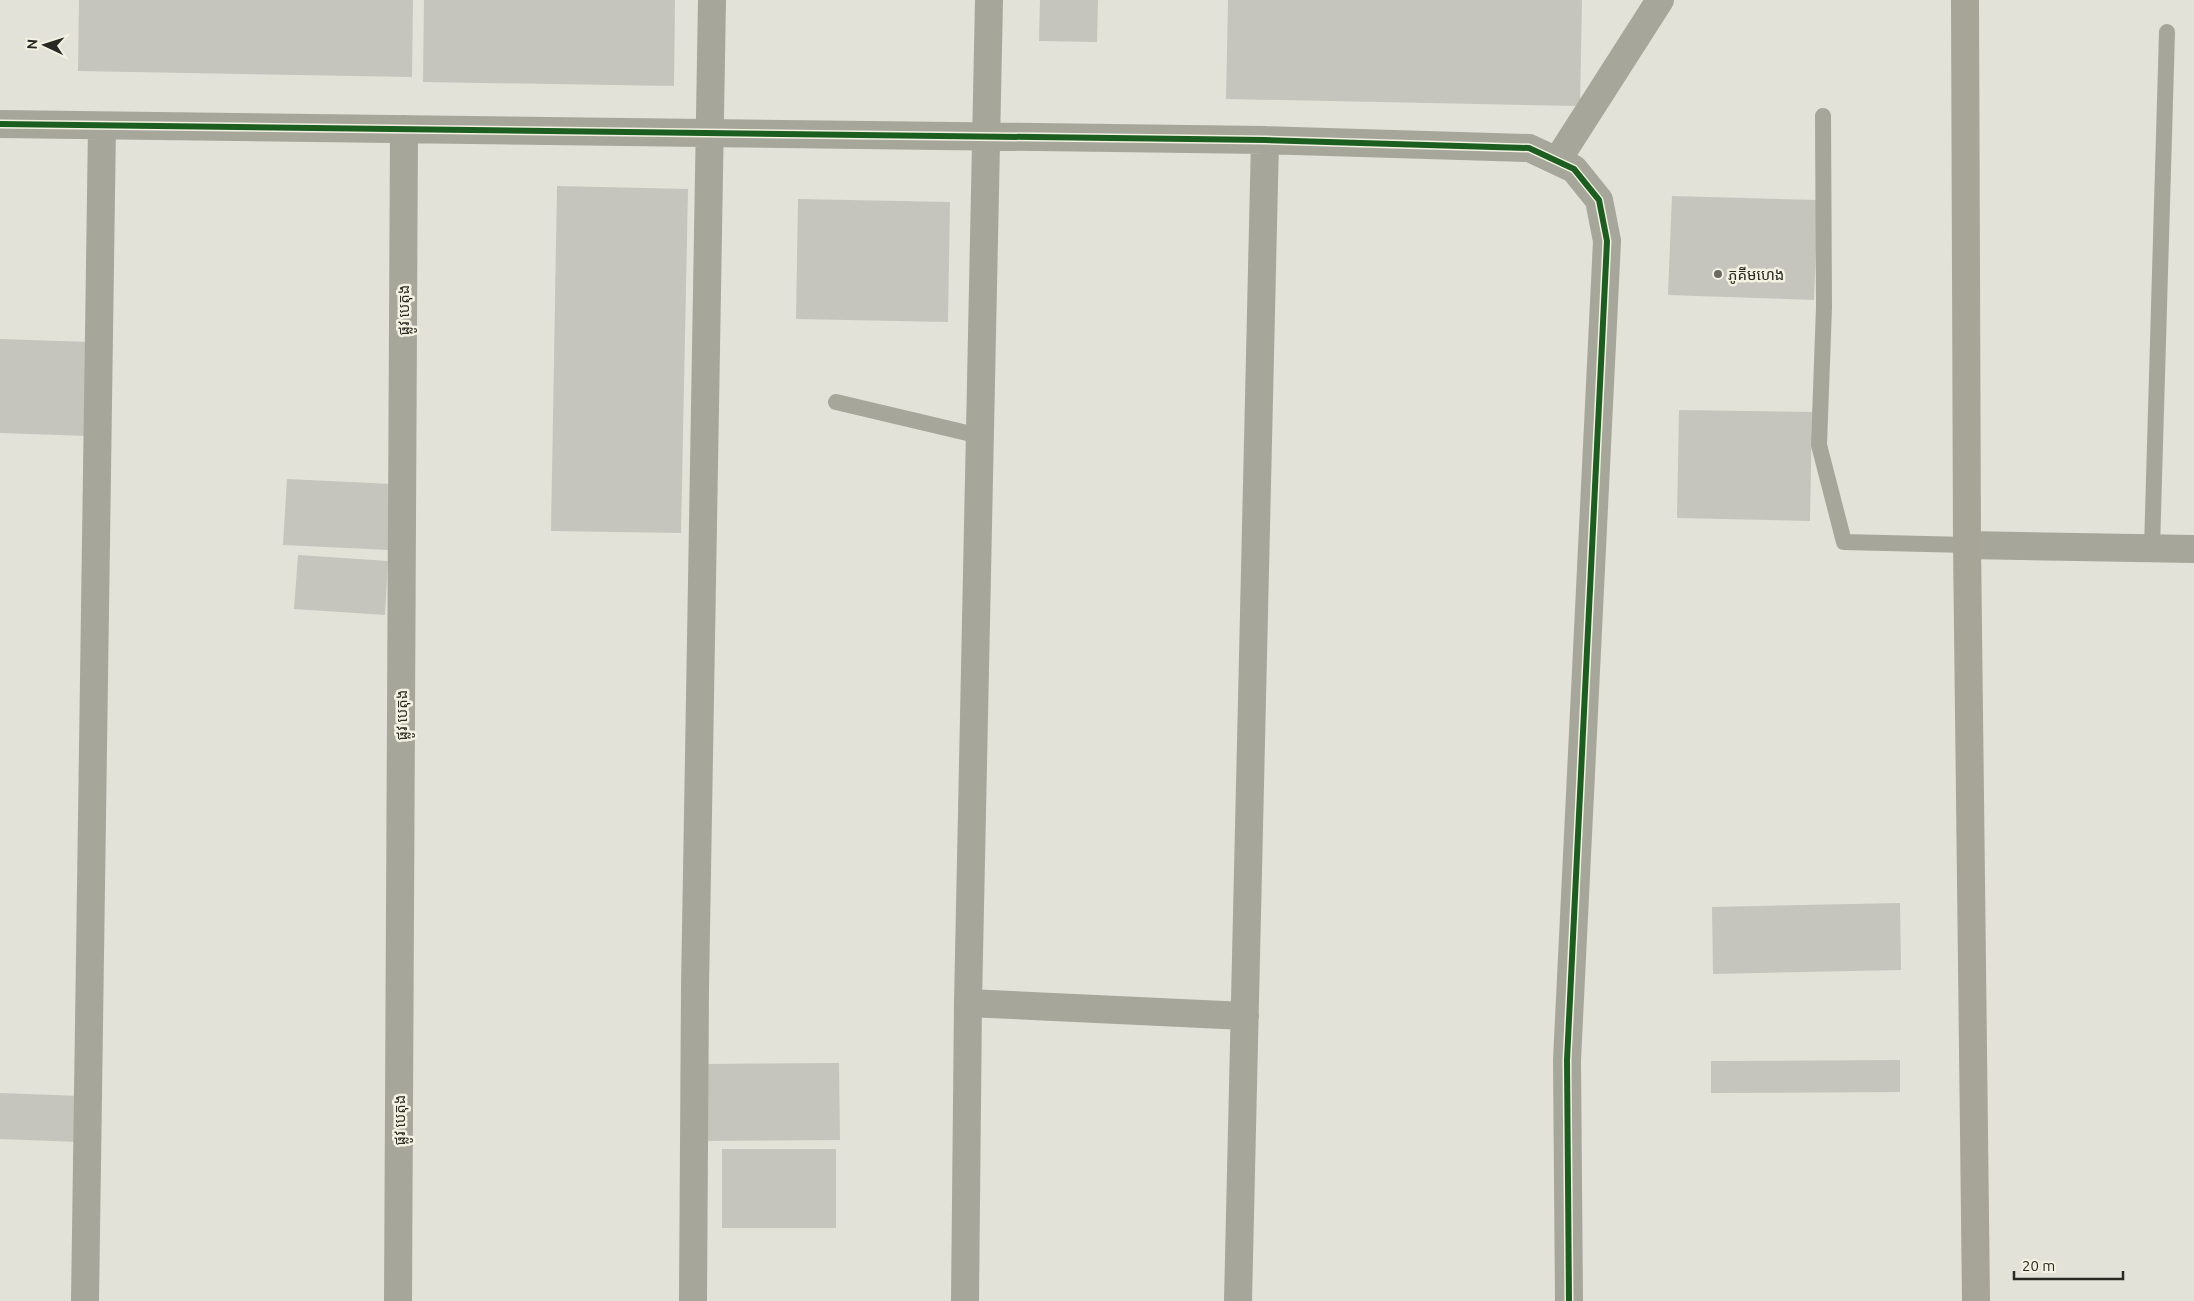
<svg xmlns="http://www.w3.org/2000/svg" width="2194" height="1301" viewBox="0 0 2194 1301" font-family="Ubuntu,'Noto Sans Khmer',sans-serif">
	<rect width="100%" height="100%" fill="#e2e2d9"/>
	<path fill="#c5c5be" d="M79 0H413L412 77 78 71Z
		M424 0H675L674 86 423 82Z
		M1040 0H1098L1097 42 1039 41Z
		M1228 0H1582L1580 106 1226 99Z
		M557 186 688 189 681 533 551 531Z
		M1672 196 1818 200 1814 300 1668 295Z
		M798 199 950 202 948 322 796 319Z
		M0 339 90 342 87 436 0 433Z
		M1679 410 1812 412 1810 521 1677 518Z
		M287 479 392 484 389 550 283 545Z
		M298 555 388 561 385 615 294 609Z
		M1900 903 1901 970 1713 974 1712 907Z
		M1900 1060V1092L1711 1093V1061Z
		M839 1063 840 1140 705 1141V1064Z
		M0 1093 81 1096 79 1142 0 1139Z
		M722 1149H836V1228H722Z"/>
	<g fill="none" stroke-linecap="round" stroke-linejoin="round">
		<path stroke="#a6a69a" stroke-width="16" d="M1823 116 1824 307 1819 445 1844 542 1967 545
			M836 402 980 436
			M2152 548 2167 32"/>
		<path stroke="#a6a69a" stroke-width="28" d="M0 124 1265 140 1529 148 1574 169 1599 200 1607 241 1567 1060 1569 1301
			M1557 161 1660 0
			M968 1003 1245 1016
			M85 1301 102 126
			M398 1301 404 129
			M693 1301 695 988 712 0
			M965 1301 968 1003 989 0
			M1238 1301 1265 140"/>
		<path stroke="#a6a69a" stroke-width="28" d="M1967 545 2194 549"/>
		<path stroke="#a6a598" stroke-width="28" d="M1965 0 1967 545 1976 1301"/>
		<defs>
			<path id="cycleway" d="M0 124 1265 140 1529 148 1574 169 1599 200 1607 241 1567 1060 1569 1301"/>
		</defs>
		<use href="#cycleway" stroke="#f3f2e2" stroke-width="9"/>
		<use href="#cycleway" stroke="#1b5e20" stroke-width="6"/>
	</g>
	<circle fill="#6a6a63" stroke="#f3f2e2" stroke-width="2" cx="1718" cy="274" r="5"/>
	<g text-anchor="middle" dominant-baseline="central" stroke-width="5" stroke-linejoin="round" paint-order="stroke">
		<g font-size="15" fill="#292923" stroke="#f3f2e2" text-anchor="start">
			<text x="1728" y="274">ភូគីមហេង</text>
		</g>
		<g font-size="15" fill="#292923" stroke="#f3f2e2">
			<text transform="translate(403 310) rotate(-90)">ផ្លូវ បេតុង</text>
			<text transform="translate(401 715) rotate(-90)">ផ្លូវ បេតុង</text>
			<text transform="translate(399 1120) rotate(-90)">ផ្លូវ បេតុង</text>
		</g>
	</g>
	<g transform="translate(45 45) rotate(274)" stroke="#f3f2e2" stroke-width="4" paint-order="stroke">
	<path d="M0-4L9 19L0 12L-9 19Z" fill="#292923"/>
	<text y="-8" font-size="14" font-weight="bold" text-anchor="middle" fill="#292923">N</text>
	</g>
	<path d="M2014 1271v8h109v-8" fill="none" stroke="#292923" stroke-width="2.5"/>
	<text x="2022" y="1271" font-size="15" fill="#292923" stroke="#f3f2e2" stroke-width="4" paint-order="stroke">20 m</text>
</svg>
